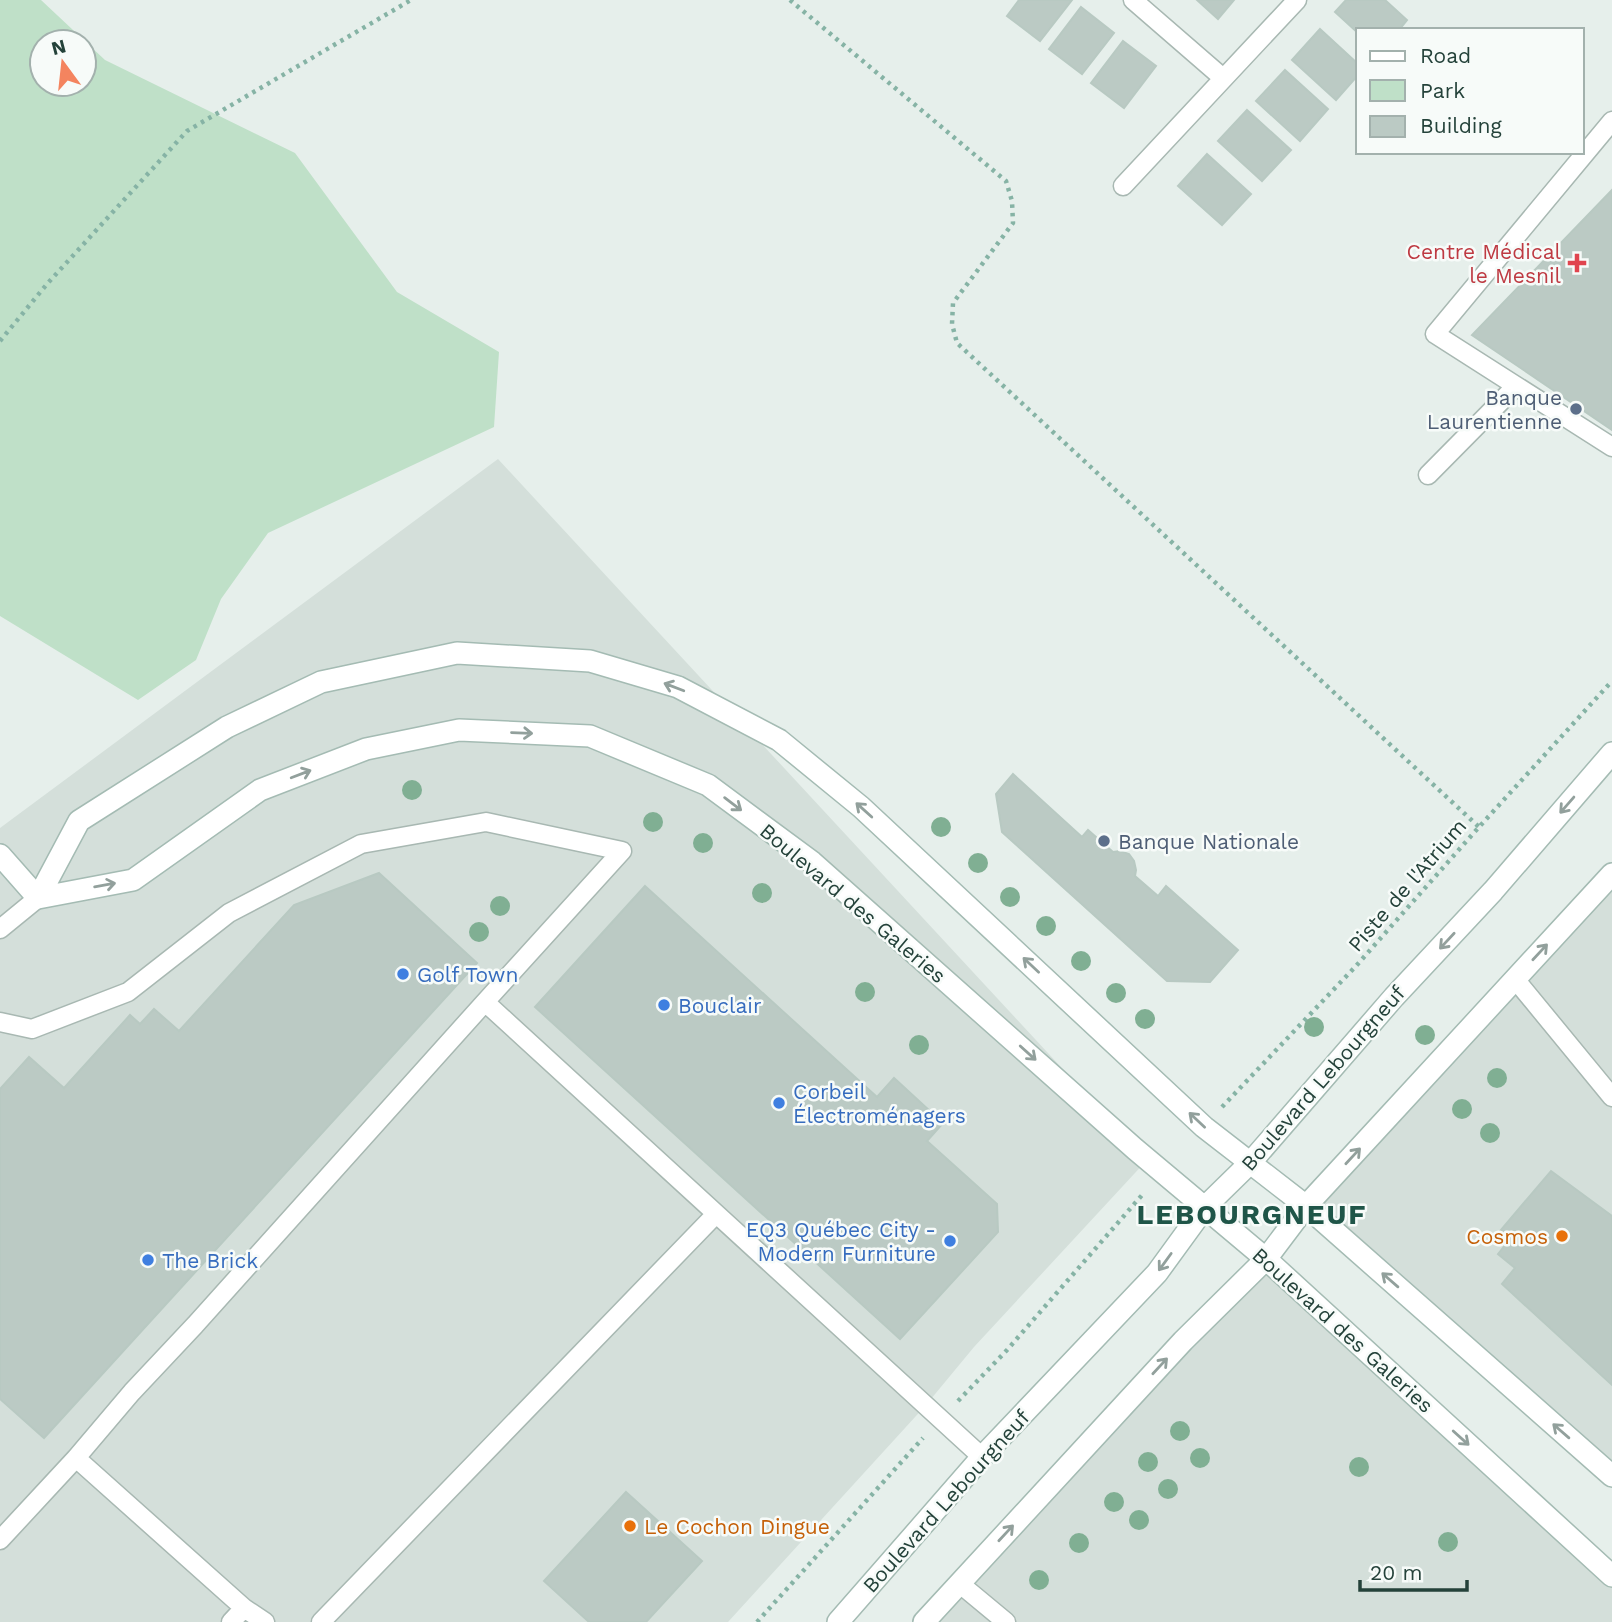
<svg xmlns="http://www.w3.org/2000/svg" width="1612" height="1622" viewBox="0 0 1612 1622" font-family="'Work Sans',sans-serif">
	<rect width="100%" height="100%" fill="#e6efeb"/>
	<path fill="#d4dfda" d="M498 459 1147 1160 974 1347 926 1405 728 1622H0V828Z
		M1612 874V1484L1306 1206Z
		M1266 1259 1612 1576V1622H924Z"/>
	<path fill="#bfe0c8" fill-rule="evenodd" d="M0 0H41L105 60 295 153 397 292 499 352 494 427 268 533 221 599 196 660 138 700 0 616ZM42 42H84V84H42Z"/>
	<path fill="#bbcac4" stroke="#b8c9c2" stroke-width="2" d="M1019 0H1072L1040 41 1007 16Z
		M1197 0H1234L1218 19Z
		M1346 0H1385L1407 20 1399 30H1358V33L1335 12Z
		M1081 7 1114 33 1082 74 1049 49Z
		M1320 29 1358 64V75L1336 100 1292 60Z
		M1123 41 1156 66 1124 108 1091 83Z
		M1285 70 1328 109 1300 141 1256 101Z
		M1247 110 1291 150 1262 181 1218 141Z
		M1207 154 1251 194 1222 225 1178 186Z
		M1612 190V430L1472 335Z
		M1013 774 1082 837 1088 830 1113 852 1120 851 1129 854 1134 861 1136 870 1135 876 1158 896 1166 886 1238 950 1210 982 1167 981 1002 832 996 794Z
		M379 873 477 963 44 1438 0 1399V1089L29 1057 64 1088 130 1015 140 1024 154 1009 179 1031 294 905Z
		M645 886 877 1097 894 1078 943 1123 927 1141 997 1204 998 1232 900 1339 535 1007Z
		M1551 1171 1612 1216V1385L1502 1284 1515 1268 1498 1254 1510 1239 1500 1231Z
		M626 1492 702 1561 646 1622H589L544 1581Z"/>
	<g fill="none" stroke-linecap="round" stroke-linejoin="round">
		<defs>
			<path id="lane" d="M1133 0 1223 78
				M1612 121 1435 334 1612 447
				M1123 186 1297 0
				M1428 475 1516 386
				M0 929 38 898
				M1515 979 1612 1097
				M0 1022 32 1029 128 992 229 913 361 844 486 822 622 851 485 1002
				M76 1458 244 1608 265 1622
				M0 1540 76 1458 132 1392 195 1325 485 1002 982 1457
				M959 1583 1006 1622
				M231 1622 244 1608
				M321 1622 716 1214"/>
			<path id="secondary" d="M0 855 38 898
				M38 898 79 821 227 727 321 682 457 653 590 661 678 687 779 740 861 807 1204 1127 1306 1206 1612 1476
				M38 898 133 880 260 790 366 749 459 730 590 736 708 785 812 862 1135 1149 1266 1259 1612 1576
				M838 1622 982 1457 1157 1273 1205 1207 1251 1162 1394 997 1493 891 1612 753
				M924 1622 1183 1341 1266 1259 1306 1206 1612 874"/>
		</defs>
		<use href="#lane" stroke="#a8b8b2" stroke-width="21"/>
		<use href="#secondary" stroke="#a4bbb3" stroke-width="24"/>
		<path stroke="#86b3a5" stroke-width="4.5" stroke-dasharray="3.5 5" stroke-linecap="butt" d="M790 0 1006 181 1012 201 1013 223 953 303 952 324 957 343 1479 827
			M0 341 47 284 187 131 411 0
			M1222 1107 1356 966 1479 827 1612 681
			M958 1401 1007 1350 1143 1194
			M757 1622 923 1438"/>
		<use href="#lane" stroke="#fff" stroke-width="18"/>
		<use href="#secondary" stroke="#fff" stroke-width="21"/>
	</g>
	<g fill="#80af93">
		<circle cx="412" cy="790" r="10"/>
		<circle cx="653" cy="822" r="10"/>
		<circle cx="941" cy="827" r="10"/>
		<circle cx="703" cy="843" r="10"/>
		<circle cx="978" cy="863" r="10"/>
		<circle cx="762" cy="893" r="10"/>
		<circle cx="1010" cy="897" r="10"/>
		<circle cx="500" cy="906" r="10"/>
		<circle cx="1046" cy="926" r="10"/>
		<circle cx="479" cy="932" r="10"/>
		<circle cx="1081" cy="961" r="10"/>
		<circle cx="865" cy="992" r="10"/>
		<circle cx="1116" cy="993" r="10"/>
		<circle cx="1145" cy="1019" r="10"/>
		<circle cx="1314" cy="1027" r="10"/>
		<circle cx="1425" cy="1035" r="10"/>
		<circle cx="919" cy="1045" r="10"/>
		<circle cx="1497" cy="1078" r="10"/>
		<circle cx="1462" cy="1109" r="10"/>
		<circle cx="1490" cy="1133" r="10"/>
		<circle cx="1180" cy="1431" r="10"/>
		<circle cx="1200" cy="1458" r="10"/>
		<circle cx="1148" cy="1462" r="10"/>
		<circle cx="1359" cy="1467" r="10"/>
		<circle cx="1168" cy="1489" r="10"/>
		<circle cx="1114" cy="1502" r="10"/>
		<circle cx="1139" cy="1520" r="10"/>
		<circle cx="1448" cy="1542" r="10"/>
		<circle cx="1079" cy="1543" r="10"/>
		<circle cx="1039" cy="1580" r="10"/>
	</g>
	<defs><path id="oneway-shaft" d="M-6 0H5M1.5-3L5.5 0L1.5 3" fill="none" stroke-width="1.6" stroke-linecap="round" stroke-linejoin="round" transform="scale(1.75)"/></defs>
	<g stroke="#92a09c">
		<use href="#oneway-shaft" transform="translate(674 687) rotate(-159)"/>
		<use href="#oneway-shaft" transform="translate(522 733) rotate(2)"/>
		<use href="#oneway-shaft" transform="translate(301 774) rotate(-21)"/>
		<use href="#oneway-shaft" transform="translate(733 804) rotate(37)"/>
		<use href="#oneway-shaft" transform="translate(1567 805) rotate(131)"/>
		<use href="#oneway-shaft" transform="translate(864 810) rotate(-138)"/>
		<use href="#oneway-shaft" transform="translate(105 885) rotate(-10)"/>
		<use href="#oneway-shaft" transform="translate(1447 941) rotate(133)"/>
		<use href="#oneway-shaft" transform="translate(1540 952) rotate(-47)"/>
		<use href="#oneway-shaft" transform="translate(1031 965) rotate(-137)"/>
		<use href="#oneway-shaft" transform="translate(1028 1053) rotate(42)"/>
		<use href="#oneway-shaft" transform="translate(1197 1120) rotate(-137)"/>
		<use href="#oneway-shaft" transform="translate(1353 1156) rotate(-47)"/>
		<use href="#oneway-shaft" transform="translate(1165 1262) rotate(126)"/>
		<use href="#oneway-shaft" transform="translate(1390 1280) rotate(-139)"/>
		<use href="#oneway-shaft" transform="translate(1160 1366) rotate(-47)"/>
		<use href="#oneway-shaft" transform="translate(1561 1431) rotate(-139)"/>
		<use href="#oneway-shaft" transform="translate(1461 1438) rotate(42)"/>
		<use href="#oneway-shaft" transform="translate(1006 1533) rotate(-47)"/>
	</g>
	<path fill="#e0444e" stroke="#f7fbf9" stroke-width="2.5" d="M1573.5 252.5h7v7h7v7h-7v7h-7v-7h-7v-7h7z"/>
	<g fill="#5c6f8a" stroke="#f7fbf9" stroke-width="2.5">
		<circle cx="1576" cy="409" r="7"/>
		<circle cx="1104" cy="841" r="7"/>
	</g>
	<g fill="#3f7fe0" stroke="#f7fbf9" stroke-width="2.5">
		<circle cx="403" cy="974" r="7"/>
		<circle cx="664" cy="1005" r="7"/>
		<circle cx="779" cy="1103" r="7"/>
		<circle cx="950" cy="1241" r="7"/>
		<circle cx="148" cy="1260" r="7"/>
	</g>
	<g fill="#e8710a" stroke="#f7fbf9" stroke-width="2.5">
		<circle cx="1562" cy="1236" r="7"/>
		<circle cx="630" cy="1526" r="7"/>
	</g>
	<g text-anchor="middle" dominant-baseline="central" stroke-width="5" stroke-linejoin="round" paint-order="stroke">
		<g font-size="21" fill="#be3a42" stroke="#f7fbf9" text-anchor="end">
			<text x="1561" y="251">Centre Médical<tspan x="1561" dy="24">le Mesnil</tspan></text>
		</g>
		<g font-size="21" fill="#4e5e75" stroke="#f7fbf9" text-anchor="end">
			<text x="1562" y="397">Banque<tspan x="1562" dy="24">Laurentienne</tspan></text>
			<text x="1118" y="841" text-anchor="start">Banque Nationale</text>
		</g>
		<g font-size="21" fill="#24423a" stroke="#f7fbf9">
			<text transform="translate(1407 885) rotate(-49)">Piste de l'Atrium</text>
			<text transform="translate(853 903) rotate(40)">Boulevard des Galeries</text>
			<text transform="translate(1323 1078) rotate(-49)">Boulevard Lebourgneuf</text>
			<text transform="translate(1343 1330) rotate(42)">Boulevard des Galeries</text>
			<text transform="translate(946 1501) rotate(-48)">Boulevard Lebourgneuf</text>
		</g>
		<g font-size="21" fill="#366cbe" stroke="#f7fbf9" text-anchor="start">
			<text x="417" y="974">Golf Town</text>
			<text x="678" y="1005">Bouclair</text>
			<text x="793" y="1091">Corbeil<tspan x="793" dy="24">Électroménagers</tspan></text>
			<text x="936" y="1229" text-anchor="end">EQ3 Québec City -<tspan x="936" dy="24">Modern Furniture</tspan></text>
			<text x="162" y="1260">The Brick</text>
		</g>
		<g font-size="21" fill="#c56008" stroke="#f7fbf9" text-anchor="end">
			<text x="1548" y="1236">Cosmos</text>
			<text x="644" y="1526" text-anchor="start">Le Cochon Dingue</text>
		</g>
		<g font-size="28" font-weight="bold" letter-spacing="2" fill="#1f5548" stroke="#f7fbf9">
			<text x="1252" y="1214">LEBOURGNEUF</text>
		</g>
	</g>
	<rect x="1356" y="28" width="228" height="126" fill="#f7fbf9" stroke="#a3b1ad" stroke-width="2"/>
	<rect x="1370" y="51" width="35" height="10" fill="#ffffff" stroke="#a3b1ad" stroke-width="2"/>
	<text x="1420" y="63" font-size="21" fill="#24423a">Road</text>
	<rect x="1370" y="80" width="35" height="21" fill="#bfe0c8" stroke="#a3b1ad" stroke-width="2"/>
	<text x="1420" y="98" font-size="21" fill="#24423a">Park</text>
	<rect x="1370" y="116" width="35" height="21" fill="#bbcac4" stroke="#a3b1ad" stroke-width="2"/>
	<text x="1420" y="133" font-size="21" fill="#24423a">Building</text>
	<g transform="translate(63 63) rotate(345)"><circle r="33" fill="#f7fbf9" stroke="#a3b1ad" stroke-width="2"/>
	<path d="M0-5L12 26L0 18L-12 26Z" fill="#f4845f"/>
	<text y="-10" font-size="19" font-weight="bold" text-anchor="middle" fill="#24423a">N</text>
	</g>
	<path d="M1360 1580v10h107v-10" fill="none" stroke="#24423a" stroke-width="3.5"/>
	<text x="1370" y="1580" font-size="21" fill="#24423a" stroke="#f7fbf9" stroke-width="5" paint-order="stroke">20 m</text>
</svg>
